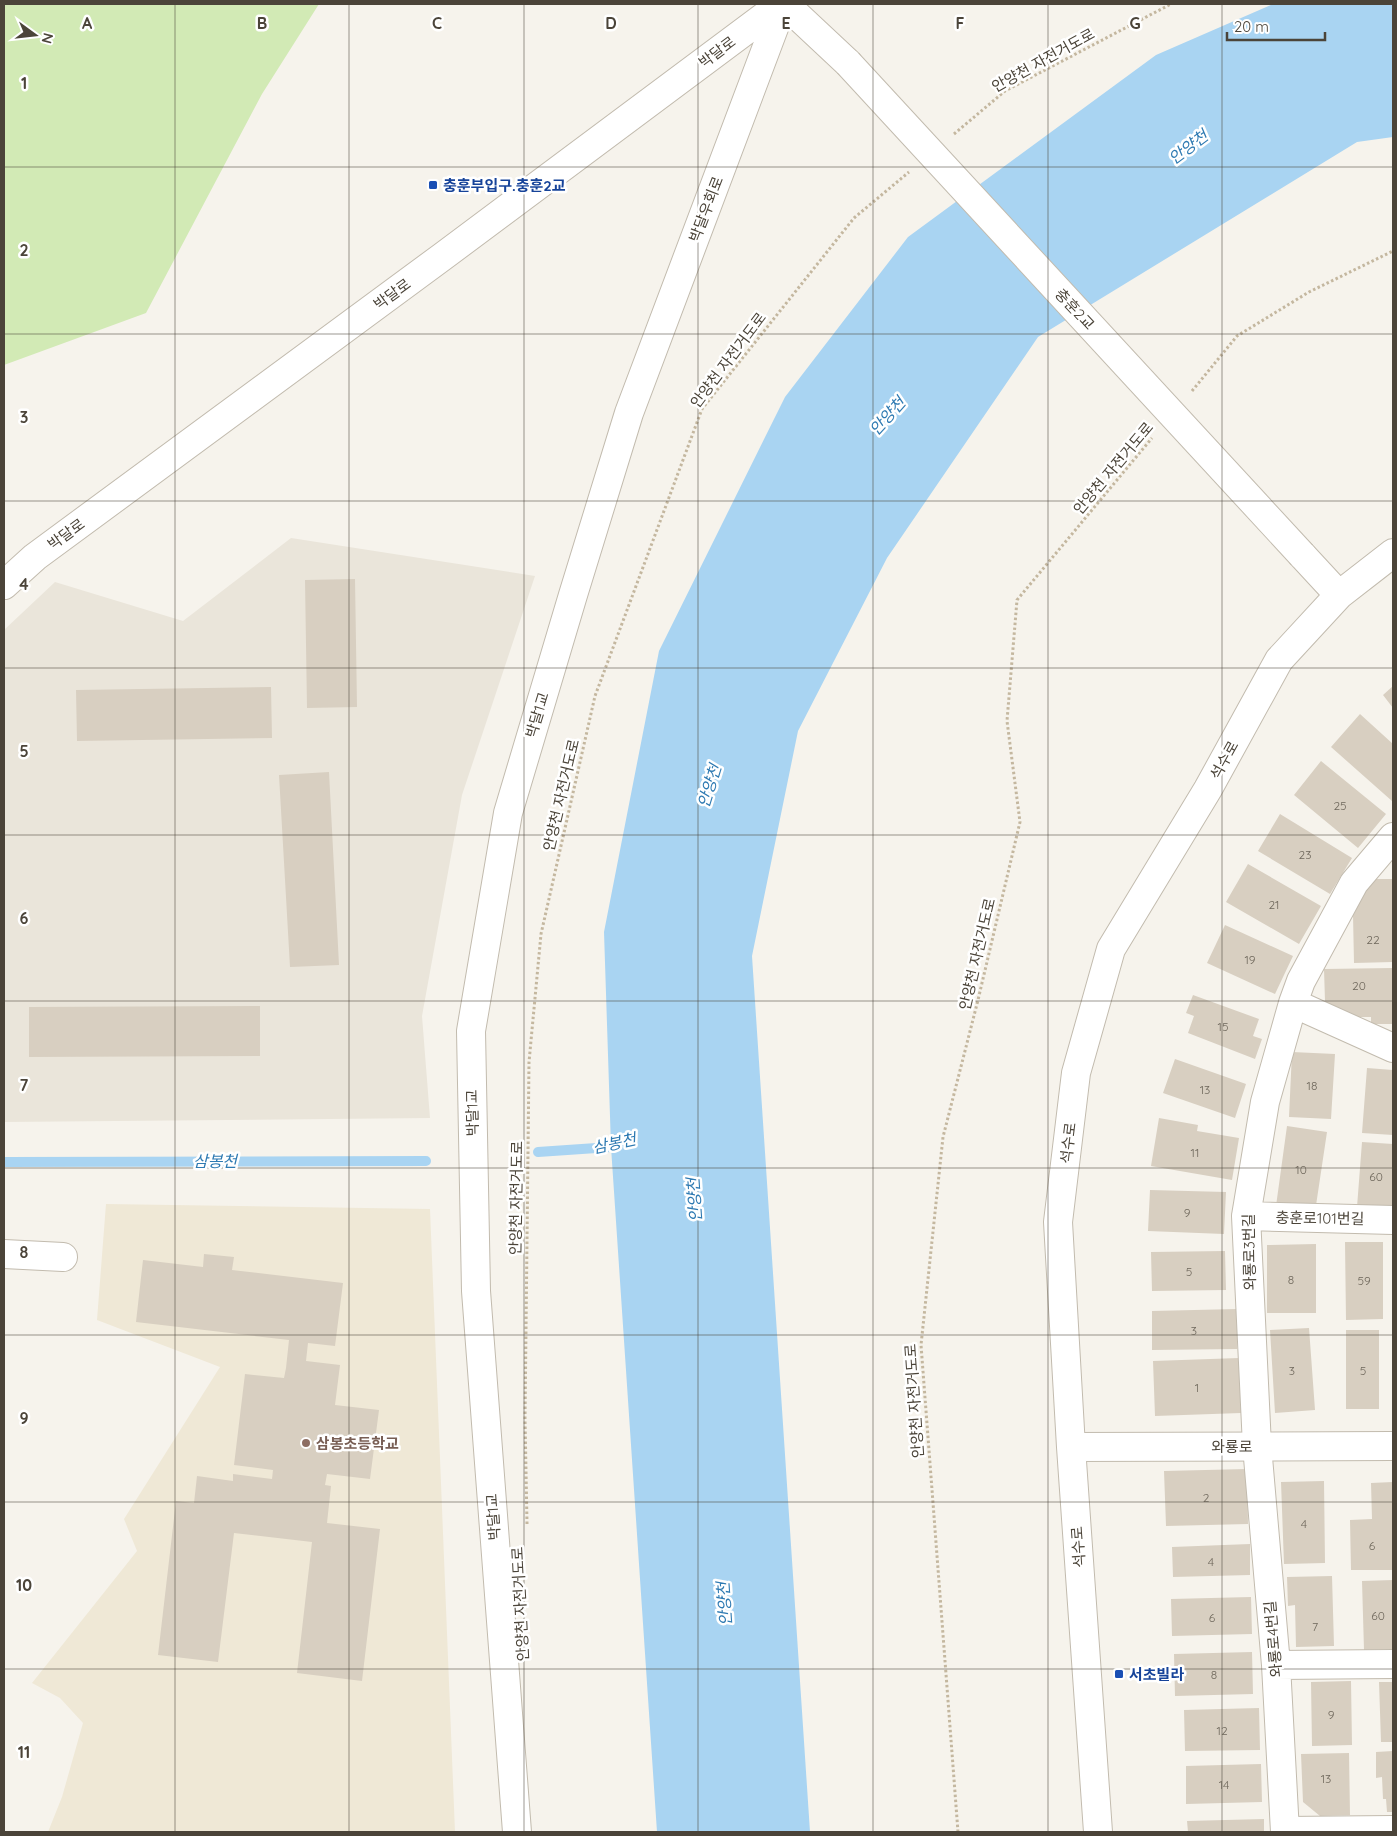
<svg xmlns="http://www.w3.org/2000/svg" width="1397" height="1836" viewBox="0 0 1397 1836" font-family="Quicksand,'Noto Sans KR',sans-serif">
	<rect width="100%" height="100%" fill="#f6f3ec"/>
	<path fill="#eae5da" d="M291 538 535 576 462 795 422 1016 430 1118 4 1122V630L55 582 183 621Z"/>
	<path fill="#efe8d6" d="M106 1204 430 1209 455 1832H48L62 1797 83 1723 60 1698 32 1683 137 1551 124 1519 220 1367 97 1320Z"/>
	<path fill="#d2eab5" d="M4 4H319L262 94 146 313 4 365Z"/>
	<path fill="#a9d4f2" d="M1273 4H1393V137L1357 142 1038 337 887 558 798 731 752 956 810 1832H657L611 1147 604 932 659 651 785 397 908 237 1156 55Z"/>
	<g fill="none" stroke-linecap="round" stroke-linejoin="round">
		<path stroke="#a9d4f2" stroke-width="10" d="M538 1152 611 1147 624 1143
			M4 1162 426 1161"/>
	</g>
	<path fill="#d8cfc1" d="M355 579 357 707 307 708 305 580Z
		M1393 686V708L1383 695Z
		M271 687 272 738 77 741 76 690Z
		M1360 714 1393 744 1392 801 1331 747Z
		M1321 761 1386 814 1358 848 1294 795Z
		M329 772 339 965 290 967 279 775Z
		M1280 814 1352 858 1330 894 1258 851Z
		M1248 864 1321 906 1299 944 1226 902Z
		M1370 879H1393V962L1354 963 1353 915Z
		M1225 925 1293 956 1275 994 1207 963Z
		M1393 968V1024H1371V1017H1345L1325 1001 1324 969Z
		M1193 995 1259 1019 1253 1036 1262 1039 1255 1059 1188 1033 1194 1016 1186 1013Z
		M260 1006V1056L29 1057V1007Z
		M1292 1052 1335 1054 1331 1119 1289 1117Z
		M1175 1059 1246 1084 1235 1118 1163 1093Z
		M1367 1068 1393 1070V1135L1362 1133Z
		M1159 1118 1198 1125 1197 1131 1239 1138 1232 1180 1151 1166Z
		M1287 1126 1327 1132 1315 1212 1276 1206Z
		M1362 1142 1393 1144V1210L1357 1207Z
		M1150 1190 1226 1192 1224 1234 1148 1231Z
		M1345 1242H1383V1319L1346 1320Z
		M1316 1244V1313H1267V1245Z
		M1225 1251 1226 1290 1152 1291 1151 1252Z
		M204 1254 234 1257 232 1270 343 1283 335 1346 308 1343 306 1361 340 1365 335 1405 379 1410 370 1479 327 1474 325 1485 331 1486 327 1523 380 1529 362 1681 297 1673 312 1542 234 1533 218 1662 158 1655 176 1501 194 1503 197 1476 233 1481V1474L272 1479 273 1470 234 1465 245 1374 284 1378 286 1368 289 1340 136 1322 143 1260 203 1267Z
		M1237 1309V1349L1152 1350V1311Z
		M1309 1328 1315 1410 1275 1413 1270 1330Z
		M1346 1330H1379V1409H1346Z
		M1239 1358 1241 1413 1155 1416 1153 1361Z
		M1247 1469 1248 1524 1166 1526 1164 1471Z
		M1324 1481 1325 1563 1284 1564 1281 1482Z
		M1393 1482V1570H1351L1350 1520 1372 1519 1371 1483Z
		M1250 1544V1575L1173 1577 1172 1547Z
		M1332 1576 1334 1646 1296 1647 1295 1605 1288 1606 1287 1577Z
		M1393 1580V1649L1364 1650 1362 1581Z
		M1251 1597 1252 1634 1172 1636 1171 1599Z
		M1252 1652 1253 1694 1175 1696 1174 1654Z
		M1351 1681 1352 1745 1312 1746 1311 1682Z
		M1379 1682H1393V1742H1381Z
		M1259 1708 1260 1750 1185 1751 1184 1710Z
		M1393 1751V1812H1387L1386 1799H1383L1382 1777 1376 1778V1752Z
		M1349 1753 1350 1815 1320 1816 1303 1802 1301 1754Z
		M1261 1764 1262 1802 1186 1804V1766Z
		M1264 1819V1832H1188L1187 1821Z"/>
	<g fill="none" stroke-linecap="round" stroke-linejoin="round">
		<defs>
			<path id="minor" d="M1293 1003 1393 1048
				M1246 1216 1393 1220
				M4 1254 63 1257
				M1276 1665 1393 1664
				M1285 1831 1393 1830
				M1285 1832 1276 1665 1257 1446 1246 1216 1265 1102 1293 1003 1301 981 1354 883 1393 837"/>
			<path id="tertiary" d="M785 4 848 63
				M1302 555 1339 595
				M4 585 35 557 442 257 781 4
				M1071 1447 1393 1446
				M517 1832 476 1291 471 1031 508 813 573 595 629 413 783 4
				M1098 1832 1071 1447 1058 1222 1076 1073 1111 949 1208 789 1279 660 1339 595 1393 553"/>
		</defs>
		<use href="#minor" stroke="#c2bbae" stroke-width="30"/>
		<use href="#tertiary" stroke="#c2bbae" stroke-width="30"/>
		<path stroke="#c4b79f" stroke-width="3" stroke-dasharray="2.5 2.5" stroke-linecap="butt" d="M954 134 1005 91 1171 4
			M1192 391 1237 336 1309 292 1393 251
			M527 1524 525 1419 529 1062 541 934 595 696 702 409 854 218 909 172
			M958 1832 921 1345 943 1137 978 1000 1020 822 1007 721 1017 600 1152 438"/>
		<use href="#minor" stroke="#fff" stroke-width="28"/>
		<use href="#tertiary" stroke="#fff" stroke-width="28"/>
		<defs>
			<path id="tertiary-bridge" d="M848 63 1302 555"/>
		</defs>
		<use href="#tertiary-bridge" stroke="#c2bbae" stroke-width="30" stroke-linecap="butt"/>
		<use href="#tertiary-bridge" stroke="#fff" stroke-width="28"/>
	</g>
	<path fill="none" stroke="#4b4439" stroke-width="1" stroke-opacity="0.55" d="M175 4V1832M349 4V1832M524 4V1832M698 4V1832M873 4V1832M1048 4V1832M1222 4V1832M4 167H1393M4 334H1393M4 501H1393M4 668H1393M4 835H1393M4 1001H1393M4 1168H1393M4 1335H1393M4 1502H1393M4 1669H1393"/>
	<g fill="#1a4fb4" stroke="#fff" stroke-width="2">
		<rect x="428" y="180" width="10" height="10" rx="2.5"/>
		<rect x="1114" y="1669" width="10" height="10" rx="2.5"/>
	</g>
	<circle fill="#8d6e63" stroke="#fff" stroke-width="2" cx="306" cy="1443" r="5"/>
	<g text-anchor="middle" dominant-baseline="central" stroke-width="5" stroke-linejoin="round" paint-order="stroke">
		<g font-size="12" fill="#6e675b">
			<text x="1340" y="805">25</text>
			<text x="1305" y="854">23</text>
			<text x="1274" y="904">21</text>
			<text x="1373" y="939">22</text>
			<text x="1250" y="959">19</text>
			<text x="1359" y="985">20</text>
			<text x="1223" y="1026">15</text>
			<text x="1312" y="1085">18</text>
			<text x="1205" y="1089">13</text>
			<text x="1195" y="1152">11</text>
			<text x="1301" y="1169">10</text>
			<text x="1376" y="1176">60</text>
			<text x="1187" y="1212">9</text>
			<text x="1189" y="1271">5</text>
			<text x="1291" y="1279">8</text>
			<text x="1364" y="1280">59</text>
			<text x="1194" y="1330">3</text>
			<text x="1292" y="1370">3</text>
			<text x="1363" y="1370">5</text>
			<text x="1197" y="1387">1</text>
			<text x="1206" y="1497">2</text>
			<text x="1304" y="1523">4</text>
			<text x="1372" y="1545">6</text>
			<text x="1211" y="1561">4</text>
			<text x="1378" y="1615">60</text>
			<text x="1212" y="1617">6</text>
			<text x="1315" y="1626">7</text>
			<text x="1214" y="1674">8</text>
			<text x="1331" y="1714">9</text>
			<text x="1222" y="1730">12</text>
			<text x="1326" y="1778">13</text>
			<text x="1224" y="1784">14</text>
		</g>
		<g font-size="15" fill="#4b4439" stroke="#fff">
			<text transform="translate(717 52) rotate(-37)">박달로</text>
			<text transform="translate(1043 60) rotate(-29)">안양천 자전거도로</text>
			<text transform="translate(706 209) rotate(-69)">박달우회로</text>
			<text transform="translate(392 294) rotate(-36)">박달로</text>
			<text transform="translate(1075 309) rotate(47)">충훈2교</text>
			<text transform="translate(728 360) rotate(-53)">안양천 자전거도로</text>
			<text transform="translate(1113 468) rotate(-50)">안양천 자전거도로</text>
			<text transform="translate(66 534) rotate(-36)">박달로</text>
			<text transform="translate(537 715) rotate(-73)">박달1교</text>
			<text transform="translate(1224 760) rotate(-61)">석수로</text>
			<text transform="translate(561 795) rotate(-77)">안양천 자전거도로</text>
			<text transform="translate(977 954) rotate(-77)">안양천 자전거도로</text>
			<text transform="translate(472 1113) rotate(-91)">박달1교</text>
			<text transform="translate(1068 1143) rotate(-83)">석수로</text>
			<text transform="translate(516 1198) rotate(-89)">안양천 자전거도로</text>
			<text transform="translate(1320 1218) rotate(1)">충훈로101번길</text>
			<text transform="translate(1249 1252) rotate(-91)">와룡로3번길</text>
			<text transform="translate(914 1401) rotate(-94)">안양천 자전거도로</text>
			<text x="1232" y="1446">와룡로</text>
			<text transform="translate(493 1517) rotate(-94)">박달1교</text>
			<text transform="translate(1078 1547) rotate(-94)">석수로</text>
			<text transform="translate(520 1604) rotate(-93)">안양천 자전거도로</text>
			<text transform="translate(1273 1639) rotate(-95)">와룡로4번길</text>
		</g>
		<g font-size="15" font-weight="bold" fill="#164399" stroke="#fff" text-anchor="start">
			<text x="443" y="185">충훈부입구.충훈2교</text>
			<text x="1129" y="1674">서초빌라</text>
		</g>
		<g font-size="15" font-weight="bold" fill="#785e54" stroke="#fff" text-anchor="start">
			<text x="316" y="1443">삼봉초등학교</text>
		</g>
		<g font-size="16" font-style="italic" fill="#2e7ab2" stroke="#fff">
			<text transform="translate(1188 147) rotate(-37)">안양천</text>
			<text transform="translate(887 416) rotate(-48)">안양천</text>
			<text transform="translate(709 786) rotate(-73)">안양천</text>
			<text transform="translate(614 1143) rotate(-12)">삼봉천</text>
			<text x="215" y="1161">삼봉천</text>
			<text transform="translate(694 1200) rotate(-94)">안양천</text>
			<text transform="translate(724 1604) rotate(-94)">안양천</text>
		</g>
	</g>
	<g font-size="16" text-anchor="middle" font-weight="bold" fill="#4b4439" stroke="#fff" stroke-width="5" stroke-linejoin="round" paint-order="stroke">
		<text x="87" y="29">A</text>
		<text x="262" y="29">B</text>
		<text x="437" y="29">C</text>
		<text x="611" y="29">D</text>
		<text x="786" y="29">E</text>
		<text x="960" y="29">F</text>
		<text x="1135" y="29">G</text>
		<text x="24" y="89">1</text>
		<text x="24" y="256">2</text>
		<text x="24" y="423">3</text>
		<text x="24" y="590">4</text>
		<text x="24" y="757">5</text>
		<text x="24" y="924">6</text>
		<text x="24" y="1091">7</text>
		<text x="24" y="1258">8</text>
		<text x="24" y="1424">9</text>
		<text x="24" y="1591">10</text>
		<text x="24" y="1758">11</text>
	</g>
	<rect width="1397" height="1836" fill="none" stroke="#4b4439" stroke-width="10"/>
	<g transform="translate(35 35) rotate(105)" stroke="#ffffff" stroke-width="4" paint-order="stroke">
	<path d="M0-4L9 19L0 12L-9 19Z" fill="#4b4439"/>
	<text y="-8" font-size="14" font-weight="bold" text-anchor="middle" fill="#4b4439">N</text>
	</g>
	<path d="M1227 32v8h98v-8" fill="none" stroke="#4b4439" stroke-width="2.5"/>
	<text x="1234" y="32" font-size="15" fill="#4b4439" stroke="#ffffff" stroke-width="4" paint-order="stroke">20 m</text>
</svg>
